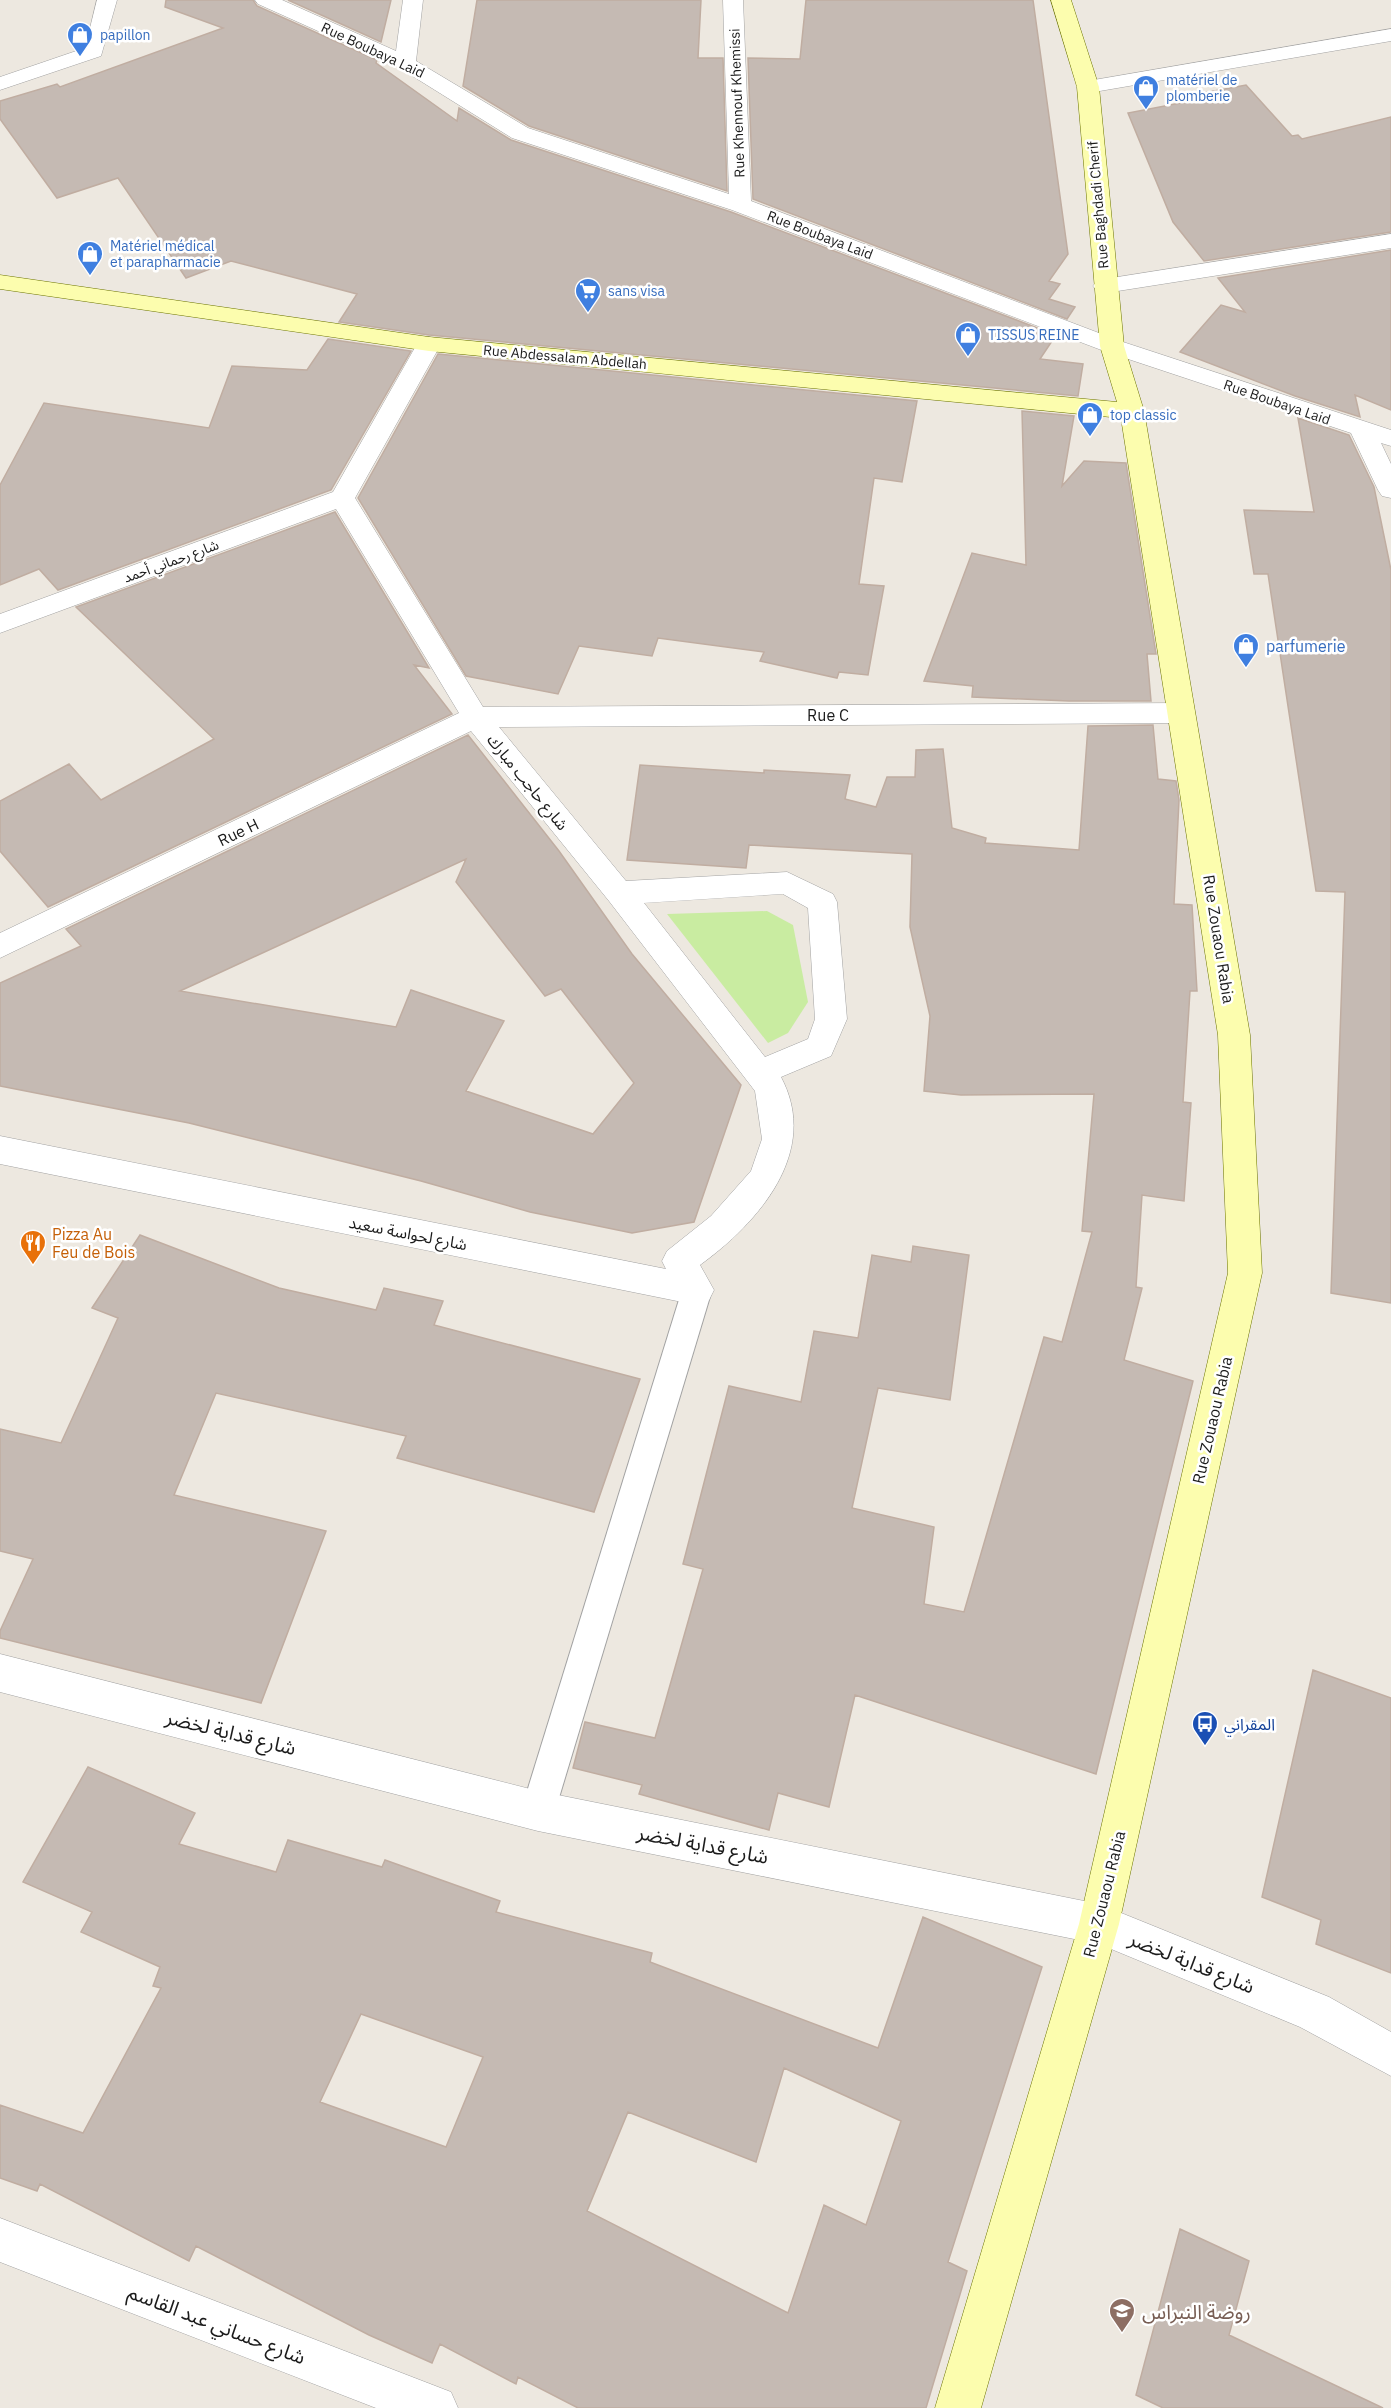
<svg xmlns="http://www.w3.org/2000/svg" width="1391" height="2408" viewBox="0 0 1391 2408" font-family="'IBM Plex Sans','Noto Sans Arabic',sans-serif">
	<rect width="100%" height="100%" fill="#ede8e0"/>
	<path fill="#c9eca1" d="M767 911 793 925 808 1002 788 1033 768 1043 667 914Z"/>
	<path fill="#c5bab3" stroke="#c0ada1" stroke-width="1.5" fill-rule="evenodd" d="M166 0H253L257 6 377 60 376 63 457 121 459 108 511 140 731 212 1056 335 1040 359 1083 364 1078 396 429 335 339 322 357 294 231 261 186 278 118 178 57 198 0 119V101L57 84 60 87 223 28 165 7Z
		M288 0H391L381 42Z
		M477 0H701L698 58H723L727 191 529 126 463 86Z
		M806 0H1033L1068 254 1049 281 1060 284 1049 299 1075 307 1067 319 753 199 748 58 800 59Z
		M1246 85 1292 136 1298 135 1302 139 1391 117V232L1204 261 1173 222 1128 113 1196 100 1192 95Z
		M1391 250V410L1355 395 1360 417 1295 396 1180 352 1221 305 1245 312 1218 278Z
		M328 339 411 351 331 490 58 590 39 569 0 585V485L44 403 209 428 232 366 307 370Z
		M438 354 917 401 902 482 874 478 859 584 884 586 868 675 839 672 837 678 760 661 764 652 658 638 652 656 579 646 558 694 466 676 358 498Z
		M1022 411 1074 416 1062 486 1084 461 1126 463 1156 654H1147L1151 701H1069L972 697 973 686 924 681 972 553 1026 565Z
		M1298 418 1349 435 1374 487 1391 570V1303L1331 1293 1345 892 1316 891 1268 574H1254L1244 510 1314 512Z
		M335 512 429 668 414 665 452 714 48 907 0 851V801L69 764 101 800 214 739 76 607Z
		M1153 725 1158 779 1176 781 1179 800 1174 904 1192 905 1197 991H1190L1183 1102 1191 1103 1184 1201 1142 1195 1136 1287 1142 1288 1124 1360 1193 1381 1096 1774 855 1695 829 1807 778 1793 769 1830 639 1794 642 1785 573 1768 585 1722 655 1738 703 1569 683 1564 729 1386 801 1402 814 1331 858 1338 872 1255 911 1262 913 1246 969 1255 950 1400 878 1388 852 1508 934 1527 924 1604 964 1612 1044 1337 1062 1342 1092 1232 1082 1231 1094 1094 961 1095 924 1091 930 1016 910 927 912 854 749 845 746 868 627 860 640 765 764 773V770L850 775 845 799 876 807 887 777H915L916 750 943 749 952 828 986 838 985 843 1079 850 1088 726Z
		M468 735 559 851 632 954 741 1085 694 1222 632 1233 530 1212 421 1181 189 1123 0 1086V983L81 946 66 929ZM466 859 456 882 545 996 561 989 634 1083 593 1134 466 1091 504 1021 411 990 396 1027 180 991Z
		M140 1235 279 1288 376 1310 384 1288 443 1301 434 1325 640 1379 594 1512 397 1458 406 1436 216 1393 174 1495 326 1531 261 1703 0 1638V1631L33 1559 0 1551V1429L61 1443 118 1318 92 1308Z
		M1313 1670 1391 1698V1973L1316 1944 1321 1920 1262 1897Z
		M88 1767 195 1813 179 1844 276 1872 288 1840 382 1867 385 1860 500 1901 496 1912 652 1953 650 1962 878 2048 923 1917 1042 1967 948 2262 967 2271 926 2408H578L518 2377 516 2384 440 2344 432 2363 369 2335 196 2246 189 2261 40 2184 37 2191 0 2178V2105L83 2133 161 1988 153 1986 160 1967 81 1932 92 1912 23 1882ZM361 2014 483 2057 446 2147 320 2102ZM784 2068 901 2121 866 2225 824 2205 788 2313 587 2211 628 2112 756 2162Z
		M1180 2229 1249 2261 1229 2335 1383 2408H1163L1136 2395Z"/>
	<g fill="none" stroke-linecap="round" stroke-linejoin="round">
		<defs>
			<path id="service" d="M697 1277 707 1281 712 1290 555 1811 550 1823 538 1828 526 1823 521 1811 682 1290 687 1281Z"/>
			<path id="minor" d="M97 0H117L101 56 0 90V77L85 48Z
				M255 0H282L396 51 403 0H423L416 61 528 128 729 194 723 0H743L751 201 1120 341 1391 430V446L1381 443 1391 464V498L1382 496 1378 490 1351 433 1104 351 732 210 512 138 398 67 258 4Z
				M1391 29V41L1088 93 1081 91 1077 87 1081 83 1088 81Z
				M1391 234V248L1105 293 1097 291 1093 286 1097 281 1105 279Z
				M429 337 437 339 441 344 355 498 483 707 1181 703 1191 706 1195 713 1191 720 1181 723 499 727 626 881 787 872 833 894 837 902 847 1019 831 1056 781 1077C821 1152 758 1223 700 1265L714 1290 709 1300 697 1305 0 1164V1136L666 1269 662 1261 667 1251 711 1216 751 1171 762 1139 755 1091 609 901 471 731 0 958V933L459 713 336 509 0 633V614L333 492 417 344 421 339ZM783 894 808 908 815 1019 808 1039 765 1057 644 903Z
				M0 1654 538 1791 1099 1904 1329 1997 1391 2032V2076L1300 2027 1099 1944 538 1831 0 1692Z
				M0 2218 451 2392 458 2408H376L0 2262Z"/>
			<path id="secondary" d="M1051 0H1071L1099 87 1124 346 1144 411 1250 1035 1262 1273 1119 1924 981 2408H935L1079 1924 1228 1273 1218 1035 1121 418 429 351 0 289V275L429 337 1117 402 1100 346 1077 87Z"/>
		</defs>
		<use href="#service" stroke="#a2a2a2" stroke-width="2"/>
		<use href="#minor" stroke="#a2a2a2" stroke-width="1"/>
		<use href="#secondary" stroke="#6c7400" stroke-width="1"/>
		<use href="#service" fill="#fff" fill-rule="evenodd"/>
		<use href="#minor" fill="#fff" fill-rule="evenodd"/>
		<use href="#secondary" fill="#fcfdae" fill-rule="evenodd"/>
	</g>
	<defs>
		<symbol id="shop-pin" viewBox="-11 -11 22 30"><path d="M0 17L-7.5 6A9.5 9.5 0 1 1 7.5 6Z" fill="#3f7fe0" stroke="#fff"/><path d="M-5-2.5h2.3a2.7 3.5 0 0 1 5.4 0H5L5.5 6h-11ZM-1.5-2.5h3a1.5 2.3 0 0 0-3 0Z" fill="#fff"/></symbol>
		<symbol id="supermarket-pin" viewBox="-11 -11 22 30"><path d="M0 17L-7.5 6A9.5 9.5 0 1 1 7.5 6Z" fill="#3f7fe0" stroke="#fff"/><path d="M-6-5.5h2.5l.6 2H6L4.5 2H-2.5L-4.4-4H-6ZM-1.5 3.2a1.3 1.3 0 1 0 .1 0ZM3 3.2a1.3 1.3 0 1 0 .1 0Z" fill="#fff"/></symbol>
		<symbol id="restaurant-pin" viewBox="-11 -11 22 30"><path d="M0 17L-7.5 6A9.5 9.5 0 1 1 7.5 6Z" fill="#e8710a" stroke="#fff"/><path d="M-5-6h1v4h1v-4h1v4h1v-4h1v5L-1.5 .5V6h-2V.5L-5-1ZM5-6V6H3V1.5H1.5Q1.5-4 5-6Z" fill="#fff"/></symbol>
		<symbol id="bus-pin" viewBox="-11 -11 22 30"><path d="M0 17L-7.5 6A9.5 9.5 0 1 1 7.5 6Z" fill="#1a4fb4" stroke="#fff"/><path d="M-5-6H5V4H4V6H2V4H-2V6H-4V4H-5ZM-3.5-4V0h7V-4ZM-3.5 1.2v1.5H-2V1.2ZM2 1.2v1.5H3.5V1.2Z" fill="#fff"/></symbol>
		<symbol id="school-pin" viewBox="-11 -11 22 30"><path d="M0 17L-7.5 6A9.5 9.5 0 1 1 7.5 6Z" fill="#8d6e63" stroke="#fff"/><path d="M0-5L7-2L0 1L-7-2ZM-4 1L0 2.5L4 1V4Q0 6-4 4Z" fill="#fff"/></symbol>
	</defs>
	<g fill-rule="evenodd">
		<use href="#shop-pin" x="65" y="20" width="30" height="40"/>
		<use href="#shop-pin" x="1131" y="73" width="30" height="40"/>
		<use href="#shop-pin" x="75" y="239" width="30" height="40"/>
		<use href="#supermarket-pin" x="573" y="276" width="30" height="40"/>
		<use href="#shop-pin" x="953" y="320" width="30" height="40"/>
		<use href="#shop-pin" x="1075" y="400" width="30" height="40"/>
		<use href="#shop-pin" x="1231" y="631" width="30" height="40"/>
		<use href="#restaurant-pin" x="18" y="1228" width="30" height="40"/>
		<use href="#bus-pin" x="1190" y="1709" width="30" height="40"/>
		<use href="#school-pin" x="1107" y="2296" width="30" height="40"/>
	</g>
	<g text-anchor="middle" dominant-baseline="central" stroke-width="5" stroke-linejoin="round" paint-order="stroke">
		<g font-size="14" fill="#366cbe" stroke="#fff" text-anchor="start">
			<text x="100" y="35">papillon</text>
			<text x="1166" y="80">matériel de<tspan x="1166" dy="16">plomberie</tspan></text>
			<text x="110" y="246">Matériel médical<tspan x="110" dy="16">et parapharmacie</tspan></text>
			<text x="608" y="291">sans visa</text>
			<text x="988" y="335">TISSUS REINE</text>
			<text x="1110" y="415">top classic</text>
		</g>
		<g font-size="14" fill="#1b1b1b" stroke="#fff">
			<text transform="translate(373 50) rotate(25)">Rue Boubaya Laid</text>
			<text transform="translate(737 103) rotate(-92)">Rue Khennouf Khemissi</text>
			<text transform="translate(1098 205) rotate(-95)">Rue Baghdadi Cherif</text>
			<text transform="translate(820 235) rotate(21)">Rue Boubaya Laid</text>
			<text transform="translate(565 357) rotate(5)">Rue Abdessalam Abdellah</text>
			<text transform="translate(1277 402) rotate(19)">Rue Boubaya Laid</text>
			<text transform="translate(171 561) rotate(-20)">شارع رحماني أحمد</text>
		</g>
		<g font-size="16" fill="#366cbe" stroke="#fff" text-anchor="start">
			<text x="1266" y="646">parfumerie</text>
		</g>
		<g font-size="16" fill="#1b1b1b" stroke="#fff">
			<text x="828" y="715">Rue C</text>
			<text transform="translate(528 782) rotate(51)">شارع حاجب مبارك</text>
			<text transform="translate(238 832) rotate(-26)">Rue H</text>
			<text transform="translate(1219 939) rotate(81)">Rue Zouaou Rabia</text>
			<text transform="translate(408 1233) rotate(11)">شارع لحواسة سعيد</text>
			<text transform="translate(1212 1420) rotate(-77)">Rue Zouaou Rabia</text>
			<text transform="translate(1104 1894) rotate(-76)">Rue Zouaou Rabia</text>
		</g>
		<g font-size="16" fill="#c56008" stroke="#fff" text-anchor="start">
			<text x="52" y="1234">Pizza Au<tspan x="52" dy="18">Feu de Bois</tspan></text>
		</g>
		<g font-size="16" fill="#164399" stroke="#fff" text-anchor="start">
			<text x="1224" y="1724">المقراني</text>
		</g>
		<g font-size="20" fill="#1b1b1b" stroke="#fff">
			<text transform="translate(231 1732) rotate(14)">شارع قداية لخضر</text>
			<text transform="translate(703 1844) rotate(11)">شارع قداية لخضر</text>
			<text transform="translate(1192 1962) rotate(22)">شارع قداية لخضر</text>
			<text transform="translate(217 2324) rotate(21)">شارع حساني عبد القاسم</text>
		</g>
		<g font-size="20" fill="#785e54" stroke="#fff" text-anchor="start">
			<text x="1142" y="2311">روضة النبراس</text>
		</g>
	</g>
</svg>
